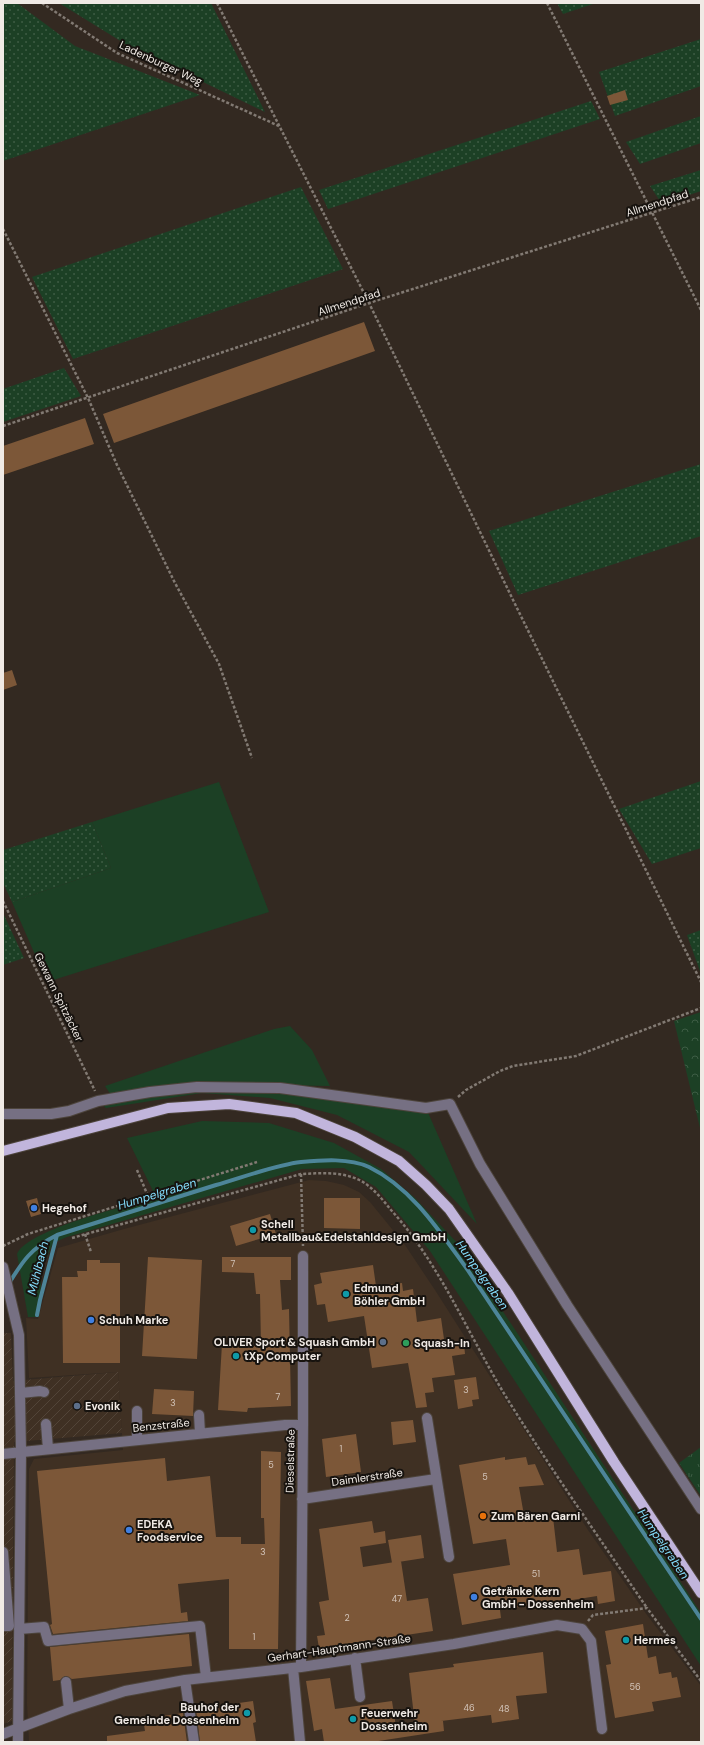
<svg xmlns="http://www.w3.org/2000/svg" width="704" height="1745" viewBox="0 0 704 1745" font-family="'DM Sans',sans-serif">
	<defs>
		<pattern id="industrial-furrows" width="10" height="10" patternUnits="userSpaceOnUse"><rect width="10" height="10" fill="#3f3023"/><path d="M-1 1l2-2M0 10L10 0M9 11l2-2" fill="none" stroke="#524438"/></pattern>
		<pattern id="forest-crowns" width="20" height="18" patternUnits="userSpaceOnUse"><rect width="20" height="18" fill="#1c4025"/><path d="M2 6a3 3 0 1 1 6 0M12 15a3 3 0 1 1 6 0" fill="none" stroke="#3d5c44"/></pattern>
		<pattern id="park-tufts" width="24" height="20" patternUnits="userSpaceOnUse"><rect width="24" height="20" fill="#1c4025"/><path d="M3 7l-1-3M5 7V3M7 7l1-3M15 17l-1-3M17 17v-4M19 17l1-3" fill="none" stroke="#3d5c44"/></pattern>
		<pattern id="garden-dots" width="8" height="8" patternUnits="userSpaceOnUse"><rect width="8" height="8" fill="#1c4025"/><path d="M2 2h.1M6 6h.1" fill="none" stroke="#3d5c44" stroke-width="1.8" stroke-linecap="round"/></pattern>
	</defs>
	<rect width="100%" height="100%" fill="#332921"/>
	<path fill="#3f3023" d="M309 1180 326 1181 344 1185 359 1192 370 1202 405 1245 435 1290 588 1530 647 1615 701 1686V1742H29L27 1703 29 1469 34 1459 123 1450 118 1372 29 1378 26 1318 38 1319 58 1248 124 1229Z"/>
	<path fill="url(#industrial-furrows)" d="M3 1333H11L13 1381 118 1372 122 1433 14 1442 12 1721 3 1724Z"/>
	<path fill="#1c4025" d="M219 782 269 912 47 982 12 902 111 868 92 822Z
		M290 1026 312 1050 330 1086 196 1084 111 1095 105 1086 274 1029Z
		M280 1088 426 1108 477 1224 409 1152 337 1115 270 1098 202 1093 106 1108 98 1101 150 1092Z
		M202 1121 269 1123 334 1143 381 1169 415 1198 460 1246 701 1613V1666L430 1251 376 1187 344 1168 302 1169 67 1237 53 1243 42 1268 39 1317H28L17 1254C28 1229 128 1206 156 1197L127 1138Z"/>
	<path fill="url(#forest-crowns)" d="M701 1012V1132L674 1021Z"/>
	<path fill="url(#park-tufts)" d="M701 1447V1496L679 1463Z"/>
	<path fill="url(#garden-dots)" d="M3 3H17L75 46 200 95 3 161Z
		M59 3H211L265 112 127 45Z
		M557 3H596L563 14Z
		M701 39V86L615 116 599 72Z
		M591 101 600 119 328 209 319 190Z
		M701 116V143L640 164 626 142Z
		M701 170V191L662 204 650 186Z
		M301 187 343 269 73 359 32 277Z
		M64 368 81 396 3 422V389Z
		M701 464V536L518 595 489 531Z
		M701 781V848L652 864 619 809Z
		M92 822 111 868 12 902 3 883V850Z
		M3 913 24 958 3 965Z
		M701 930V974L687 935Z"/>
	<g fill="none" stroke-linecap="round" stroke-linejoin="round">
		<path stroke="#4d8599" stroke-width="4" d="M3 1293C20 1266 27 1250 57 1235 110 1218 163 1202 216 1185 241 1178 275 1165 301 1162 323 1160 349 1158 369 1167 412 1188 440 1232 467 1269L701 1619
			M37 1315 40 1300 57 1235"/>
	</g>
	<path fill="#7c5738" d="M625 90 628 100 610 105 607 96Z
		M364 322 375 351 114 443 103 414Z
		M85 418 94 444 3 475V446Z
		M12 670 17 685 3 690V673Z
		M37 1198 41 1214 31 1217 26 1201Z
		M324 1198H360V1229L324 1228Z
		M270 1214 276 1234 236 1246 230 1226Z
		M148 1257 202 1260 197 1359 142 1356Z
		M222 1257H291V1280H280L282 1310 289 1309 291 1406 248 1408 247 1412 218 1410 222 1344 261 1346 260 1294H256L254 1273 222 1272Z
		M87 1260H100V1263H120V1363H63L62 1277H78L77 1271H87Z
		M373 1265 376 1286 402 1283 403 1291 413 1289 417 1322 441 1318 445 1346 464 1344 465 1354 452 1356 455 1375 432 1378 434 1392 425 1393 427 1407 416 1408 408 1363 372 1368 364 1316 328 1322 325 1304 317 1305 314 1285 322 1283 320 1273Z
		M476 1377 479 1399 472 1400 473 1406 458 1409 454 1380Z
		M154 1389 194 1391 193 1416 152 1414Z
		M413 1420 416 1442 393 1445 391 1422Z
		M356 1434 361 1472 326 1477 322 1439Z
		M261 1451 281 1452 278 1649H229V1579L178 1584 181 1613 187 1612 188 1621 53 1634 50 1625 52 1624 37 1471 165 1458 167 1481 210 1476 216 1537H241V1544H265L264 1518H261Z
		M505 1457V1460L526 1457 528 1465 535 1464 544 1485 519 1487 525 1521 553 1517 557 1552 579 1549 583 1575 611 1571 615 1601 598 1604 597 1596 566 1601V1600L500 1610 501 1618 462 1625 453 1574 510 1565 506 1539 473 1544 459 1465Z
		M372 1521 374 1533 385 1531 386 1543 360 1547 363 1567 401 1561 407 1601 428 1598 433 1631 319 1648 317 1636 325 1635 319 1602 329 1600 319 1529Z
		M421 1535 424 1558 392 1563 388 1540Z
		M643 1624 648 1658 656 1656 659 1674 671 1672 672 1678 677 1677 681 1697 652 1702 654 1711 615 1718 606 1665 611 1664 605 1631Z
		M189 1634 192 1666 72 1679 65 1676 60 1680 53 1681 50 1647Z
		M543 1652 547 1693 516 1696 519 1719 492 1723 491 1715 441 1721H443L444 1731 372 1742H324L322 1729 314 1731 306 1681 330 1678 335 1709 392 1701 396 1727 415 1725 409 1673 454 1667 453 1664Z
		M253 1701 256 1722 253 1723 256 1742H200L196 1709Z
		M183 1713 187 1742H107V1736L145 1731 143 1719Z"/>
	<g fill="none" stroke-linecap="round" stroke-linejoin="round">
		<defs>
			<path id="minor" d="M3 1114H51L69 1111 98 1101 150 1092 197 1087 280 1088 426 1108 450 1104 480 1164 567 1305 701 1509
				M3 1267 19 1335 21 1452 18 1742
				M21 1393 40 1391 44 1392
				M137 1411V1440
				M199 1415 200 1433
				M427 1418 449 1557
				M46 1424 48 1449
				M3 1454 285 1425H303
				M302 1499 436 1479
				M3 1552 9 1626H3
				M19 1629 44 1627 48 1641 200 1626 206 1677
				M355 1658 360 1697
				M301 1667 303 1425V1256
				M293 1668 300 1742
				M185 1680 194 1742
				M66 1682 69 1709
				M3 1734 69 1709 125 1691 185 1680 301 1667 454 1644 557 1625 582 1629 591 1641 602 1729"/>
			<path id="major" d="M3 1151 168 1108 229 1104 296 1113 355 1137 399 1161 426 1185 449 1209 508 1293 614 1462 701 1593"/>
		</defs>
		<use href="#minor" stroke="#4d443c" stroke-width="12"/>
		<use href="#major" stroke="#4d443c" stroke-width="12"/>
		<path stroke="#827a73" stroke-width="2.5" stroke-dasharray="3 2" stroke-linecap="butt" d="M42 3 117 53 279 126
			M217 3 369 303 516 606 701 982
			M547 3 701 310
			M3 229 88 398 117 465 175 583 219 664 252 758
			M3 426 369 303 701 197
			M3 901 95 1091
			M458 1097 466 1090 500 1071 513 1066 576 1056 701 1008
			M137 1170 148 1196
			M301 1174 303 1246
			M85 1234 91 1252
			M72 1238 301 1174C322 1173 344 1171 363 1182 374 1189 383 1200 391 1210 441 1265 469 1337 508 1400 552 1471 600 1539 647 1608
			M3 1246 28 1234 257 1162
			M588 1621 593 1615 647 1608 701 1681"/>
		<use href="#minor" stroke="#767083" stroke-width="10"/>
		<use href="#major" stroke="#c1b5dc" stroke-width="10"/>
	</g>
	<g fill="#3f7fe0" stroke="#17130f" stroke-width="1.5">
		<circle cx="34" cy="1208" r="4"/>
		<circle cx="91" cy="1320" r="4"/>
		<circle cx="129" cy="1530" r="4"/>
		<circle cx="474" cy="1597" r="4"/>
	</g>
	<g fill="#0f9aa8" stroke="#17130f" stroke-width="1.5">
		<circle cx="253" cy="1230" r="4"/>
		<circle cx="346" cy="1294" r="4"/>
		<circle cx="236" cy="1356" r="4"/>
		<circle cx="626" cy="1640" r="4"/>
		<circle cx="247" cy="1713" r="4"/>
		<circle cx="353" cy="1719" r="4"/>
	</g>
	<g fill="#5c6f8a" stroke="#17130f" stroke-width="1.5">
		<circle cx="383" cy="1342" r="4"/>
		<circle cx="77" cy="1406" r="4"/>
	</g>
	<circle fill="#2e9e5b" stroke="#17130f" stroke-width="1.5" cx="406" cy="1343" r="4"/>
	<circle fill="#e8710a" stroke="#17130f" stroke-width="1.5" cx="483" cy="1516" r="4"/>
	<g text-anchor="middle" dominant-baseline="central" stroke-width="4" stroke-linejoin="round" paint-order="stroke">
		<g font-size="9" fill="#d3c5ba">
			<text x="233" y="1264">7</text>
			<text x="466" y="1390">3</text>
			<text x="278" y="1397">7</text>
			<text x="173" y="1403">3</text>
			<text x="341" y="1449">1</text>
			<text x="271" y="1465">5</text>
			<text x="485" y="1477">5</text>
			<text x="263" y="1552">3</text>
			<text x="536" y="1574">51</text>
			<text x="397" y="1599">47</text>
			<text x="347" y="1618">2</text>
			<text x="254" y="1637">1</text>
			<text x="635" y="1687">56</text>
			<text x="469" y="1708">46</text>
			<text x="504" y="1709">48</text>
		</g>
		<g font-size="11" fill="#f0eae5" stroke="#17130f">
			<text transform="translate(161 63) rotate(25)">Ladenburger Weg</text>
			<text transform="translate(657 203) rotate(-18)">Allmendpfad</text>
			<text transform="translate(349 302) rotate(-18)">Allmendpfad</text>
			<text transform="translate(59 997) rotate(64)">Gewann Spitzäcker</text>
			<text transform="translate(161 1425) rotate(-6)">Benzstraße</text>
			<text transform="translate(290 1461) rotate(-89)">Dieselstraße</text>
			<text transform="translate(367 1477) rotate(-8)">Daimlerstraße</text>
			<text transform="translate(339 1648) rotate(-8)">Gerhart-Hauptmann-Straße</text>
		</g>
		<g font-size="11" font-weight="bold" fill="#f0eae5" stroke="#17130f" text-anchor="start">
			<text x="42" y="1208">Hegehof</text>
			<text x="261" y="1224">Schell<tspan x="261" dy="13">Metallbau&amp;Edelstahldesign GmbH</tspan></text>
			<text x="354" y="1288">Edmund<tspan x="354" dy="13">Böhler GmbH</tspan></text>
			<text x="99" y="1320">Schuh Marke</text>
			<text x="375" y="1342" text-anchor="end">OLIVER Sport &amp; Squash GmbH</text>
			<text x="414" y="1343">Squash-In</text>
			<text x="244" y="1356">tXp Computer</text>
			<text x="85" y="1406">Evonik</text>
			<text x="491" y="1516">Zum Bären Garni</text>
			<text x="137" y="1524">EDEKA<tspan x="137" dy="13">Foodservice</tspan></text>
			<text x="482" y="1591">Getränke Kern<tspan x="482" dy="13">GmbH - Dossenheim</tspan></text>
			<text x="634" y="1640">Hermes</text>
			<text x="239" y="1707" text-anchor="end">Bauhof der<tspan x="239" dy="13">Gemeinde Dossenheim</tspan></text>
			<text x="361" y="1713">Feuerwehr<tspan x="361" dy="13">Dossenheim</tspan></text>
		</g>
		<g font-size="12" font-style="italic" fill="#84ddfc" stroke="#17130f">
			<text transform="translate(157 1194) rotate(-17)">Humpelgraben</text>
			<text transform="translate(38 1268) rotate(-76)">Mühlbach</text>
			<text transform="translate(482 1275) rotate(55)">Humpelgraben</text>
			<text transform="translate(663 1544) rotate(56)">Humpelgraben</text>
		</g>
	</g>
	<rect width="704" height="1745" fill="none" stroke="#f0eae5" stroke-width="8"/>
</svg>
